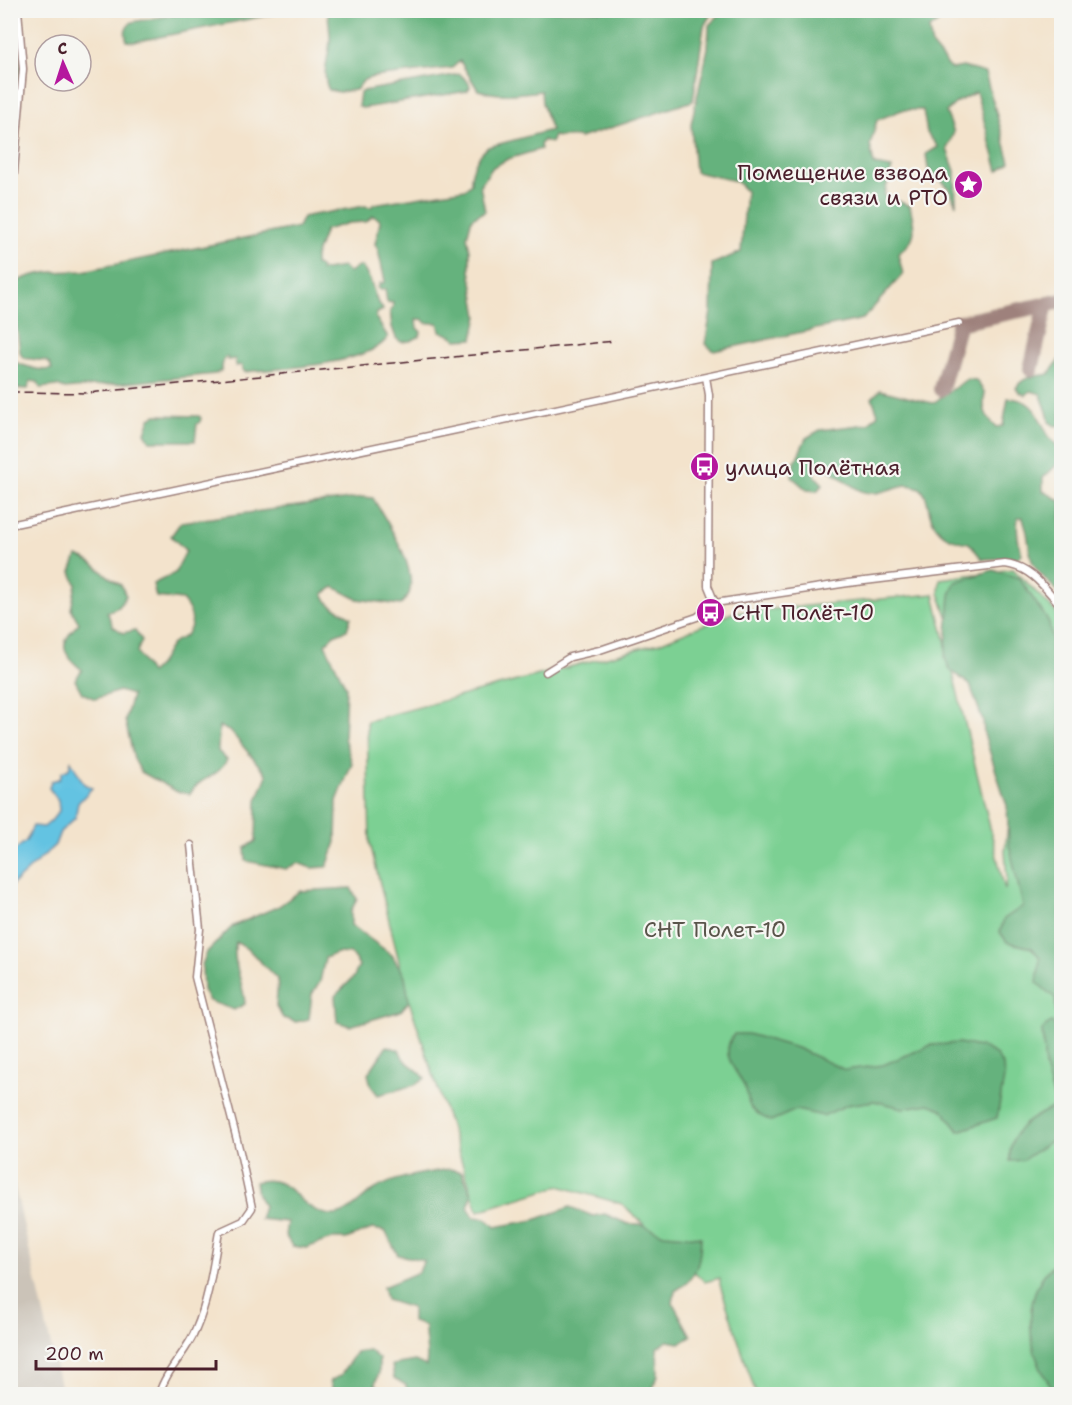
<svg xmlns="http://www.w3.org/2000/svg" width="1072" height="1405" viewBox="0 0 1072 1405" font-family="'Shantell Sans',sans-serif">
	<rect width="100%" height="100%" fill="#f6f6f2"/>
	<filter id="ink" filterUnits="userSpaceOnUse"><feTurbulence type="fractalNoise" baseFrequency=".0167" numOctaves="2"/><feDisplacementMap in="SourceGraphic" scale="12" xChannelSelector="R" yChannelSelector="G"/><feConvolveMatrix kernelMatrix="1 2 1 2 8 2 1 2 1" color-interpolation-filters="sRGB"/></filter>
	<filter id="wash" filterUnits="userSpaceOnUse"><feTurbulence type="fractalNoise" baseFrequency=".008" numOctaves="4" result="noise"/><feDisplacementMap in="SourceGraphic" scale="24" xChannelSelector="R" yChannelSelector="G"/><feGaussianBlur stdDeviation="1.35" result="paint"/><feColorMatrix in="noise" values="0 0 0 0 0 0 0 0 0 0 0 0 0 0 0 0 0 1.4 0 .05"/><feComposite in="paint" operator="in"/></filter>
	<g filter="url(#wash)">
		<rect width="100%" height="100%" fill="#f3e3cc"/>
		<path fill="#cbc3b8" d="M10 1170H11L62 1394H11Z"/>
		<path fill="#7cd093" stroke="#63785f" stroke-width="1.5" d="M1013 569 1056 612 1061 635V1394H756L720 1285V1278L705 1282 622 1204 559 1186 478 1211 408 998 370 843 367 721 659 643 732 613 934 594 1005 890 1007 879 1005 850 1010 807 993 727 961 656 939 593 940 579Z"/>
		<path fill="#65b27d" stroke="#586854" stroke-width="1.5" d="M13 10 20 50 21 71 11 185 10 11Z
			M197 11V10L283 11 265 16 134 42 127 41C124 32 125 28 132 22Z
			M328 11H713L704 26 693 101 580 138C571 135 563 139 554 136L551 143 543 140 540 145 541 149 508 159 493 167 480 185 485 211 472 218 467 237 470 250V270L478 316 473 339 456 340 454 337 440 331 438 323H426L422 319 416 320 417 328 421 332 419 337 410 341 401 342 396 338 392 327 390 311 393 307V303L387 302 385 289 380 290 378 288 380 283H384L385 281 378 250 375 244 380 222 379 219 373 216 366 222 349 223 325 230 315 257V264L321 268 320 271 343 267 349 272 358 266 362 267C372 281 371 283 376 298 378 304 381 304 383 310L377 313 376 318 388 337C371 365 276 369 244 372L241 365 236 366 235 359 228 360 227 357 224 358 221 371 215 374 65 389 57 386 40 388 38 382 30 381 28 389 11 388V361C24 365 38 372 52 369L50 364 46 361 23 358 20 352 14 308 10 311 11 286C30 270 60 272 83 271L298 227 303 217 312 215 365 206 371 207 374 204 465 189 471 183C470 170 478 155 488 147L551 130 542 103 541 91C517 94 502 97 478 90L460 61 452 68 373 77 364 80 356 90 339 92 329 90C320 74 330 56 330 39 330 29 328 20 328 11Z
			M723 11H940L945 17 929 29 932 46 951 69 963 67 985 73 1010 162 998 171 976 92 957 102 946 112 954 132 947 149 955 171 956 205 949 188 928 169 926 154 938 147 927 133 923 110H902L877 120 870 145 874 165 892 168 884 195 910 206C915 229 919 238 898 254L903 274 863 319 714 351 705 344 711 312 712 264 741 252 746 191 736 181 695 172 691 124 708 48 709 25Z
			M460 74 469 83 470 87 467 91 370 107 362 108 358 106 360 93 363 91Z
			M1061 357V425L1055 426 1049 422C1049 412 1043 404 1041 394L1031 391 1026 395 1019 392 1016 388C1024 375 1036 377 1049 374Z
			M967 379 976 380 985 393C982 408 985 416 996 427L1003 426 1008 398C1034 399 1037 414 1047 433 1051 442 1062 446 1061 457 1060 465 1048 472 1043 478V491L1061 501V594C1052 586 1039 575 1033 563 1027 548 1030 532 1022 517L1018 518C1016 531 1018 542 1022 554L1017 558 982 559 969 543C949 540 937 535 930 514 927 504 928 496 920 488 916 487 911 485 906 485 893 487 879 496 864 492 847 486 832 465 814 466V475L823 484 817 491 807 490 792 477 795 462 806 438 820 430 868 424 878 414 872 398 880 390C898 394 915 400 933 403Z
			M156 415 199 416 201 418 200 422 197 424 195 441H150L145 433 150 418Z
			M364 497 373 498C386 521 418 567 409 594 407 597 403 602 400 605L357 599 334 587 323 594 329 604 351 617 347 630 334 635 325 644 346 687 344 738 352 763 337 801 336 842 327 867 311 868 298 863 286 869 246 861 245 848 256 841 257 800 267 775 231 732 219 726 218 751 227 760C216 780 201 775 190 794L176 791 141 772 134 759 125 720 132 695 119 691 95 699 82 693 75 680 82 670C60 652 59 643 79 623L71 609 76 584 71 572 77 556C95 561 104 576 121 585L126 596 119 607 107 612 113 626 123 633 135 630 142 640 137 652 150 673C165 662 164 652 174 642 177 639 183 639 186 635 196 623 191 610 182 600L156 597 153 584 175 573 186 551 171 536 181 522Z
			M993 570 1019 578 1049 622 1053 647 1061 673V1016L1056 1012 1055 998 1037 983 1040 958 1032 948 1007 942 1000 932 1004 919 1023 906 1009 845 1007 806 984 734 983 721 970 685 950 670 945 658 950 595 955 582Z
			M351 888 357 899 351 911V925L392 955 405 976 409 1001 401 1011 350 1026 337 1022 335 996 354 977 359 965 351 954 337 953 325 958 320 982 312 994 309 1019 296 1022 283 1018 276 1006 278 980 249 950 236 942C231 962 244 983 245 1004L234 1010 209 1001 203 990 202 965 207 952 233 926 279 906 300 891Z
			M1052 1022 1061 1034V1134L1023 1160 1010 1161C1007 1128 1032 1118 1056 1106L1045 1068 1042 1030Z
			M734 1034H748L797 1048 845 1070 883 1065 931 1045 959 1043 985 1048 995 1054 1003 1065 1004 1078 997 1118 959 1131 942 1109 929 1104 903 1108 874 1101 847 1105 823 1116 796 1110 771 1121C763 1117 757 1115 751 1108 747 1103 749 1096 746 1090 737 1069 718 1056 734 1034Z
			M387 1046 399 1050C406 1066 414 1065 425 1078L415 1085 378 1095 371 1086 368 1074Z
			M450 1169 462 1172 472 1195 468 1207 474 1217 486 1218 495 1227 534 1220 570 1207 593 1216 605 1214 628 1224H640L664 1234 701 1237C700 1262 698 1278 675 1291L673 1303 691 1336 680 1343 667 1341 657 1348 658 1375 651 1394H408L406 1385 394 1378 392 1365 415 1361 426 1366C429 1352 424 1340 425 1326L412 1322V1308L386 1300 383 1287 419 1272 424 1260 398 1255 385 1231 372 1229 346 1239H331L306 1248 292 1246 285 1235 287 1222 260 1219 264 1206 257 1195 255 1182C294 1172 294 1210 331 1215 347 1217 362 1197 374 1190 396 1176 425 1173 450 1169Z
			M1061 1260V1389H1054C1025 1357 1018 1283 1061 1260Z
			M369 1350 379 1359V1373L375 1384 385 1392 393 1394 334 1393 330 1381 341 1375 356 1352Z"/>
		<path fill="#64c3e2" stroke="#577186" stroke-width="1.5" d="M71 761 84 784 92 788 78 803 75 818 60 832 55 845 11 886V853L26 841 33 826 44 827 51 821 59 811 58 800 49 788 51 781 60 779 62 772 69 769Z"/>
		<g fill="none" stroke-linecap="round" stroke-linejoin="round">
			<path stroke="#9e817c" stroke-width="16" d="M1031 369 1046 304
				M941 389 959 323 1062 301"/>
		</g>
	</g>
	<g filter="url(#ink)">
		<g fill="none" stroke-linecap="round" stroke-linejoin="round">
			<defs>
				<path id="minor" d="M10 217 23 69 18 10
					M706 377 709 395 708 586 715 603
					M10 525 959 323
					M546 672 570 657 600 650 697 617 715 603 848 583 1005 564C1031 567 1045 588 1062 607
					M159 1394C166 1370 187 1352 196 1329 209 1299 213 1265 219 1232L243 1221 252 1208 240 1152 195 977 200 929 191 845"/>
			</defs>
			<use href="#minor" stroke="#9e817c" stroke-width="9"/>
			<use href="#minor" stroke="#fff" stroke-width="6"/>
			<path stroke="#4a1f2b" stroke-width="1.5" stroke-dasharray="9 4.5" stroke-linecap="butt" d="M10 392 88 393 615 341"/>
		</g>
	</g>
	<defs>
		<symbol id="sight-disc" viewBox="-11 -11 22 22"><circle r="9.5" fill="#b5179e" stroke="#f6f6f2"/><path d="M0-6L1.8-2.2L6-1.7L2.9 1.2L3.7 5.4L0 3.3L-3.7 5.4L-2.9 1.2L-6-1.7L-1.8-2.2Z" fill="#fff"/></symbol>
		<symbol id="bus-disc" viewBox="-11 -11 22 22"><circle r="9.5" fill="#b5179e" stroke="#f6f6f2"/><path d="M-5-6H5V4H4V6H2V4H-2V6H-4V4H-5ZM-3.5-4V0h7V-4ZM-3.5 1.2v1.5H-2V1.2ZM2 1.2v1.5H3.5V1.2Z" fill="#fff"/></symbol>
	</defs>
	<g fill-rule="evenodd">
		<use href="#sight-disc" x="952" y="168" width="33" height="33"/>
		<use href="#bus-disc" x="688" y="450" width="33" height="33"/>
		<use href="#bus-disc" x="694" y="596" width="33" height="33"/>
	</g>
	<g text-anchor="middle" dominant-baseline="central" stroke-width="4.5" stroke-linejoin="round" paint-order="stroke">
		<g font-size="22" fill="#4a1f2b" stroke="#f6f6f2" text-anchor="start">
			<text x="948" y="172" text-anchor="end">Помещение взвода<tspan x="948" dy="25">связи и РТО</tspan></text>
			<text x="725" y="467">улица Полётная</text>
			<text x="732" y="612">СНТ Полёт-10</text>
		</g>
		<g font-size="22" fill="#59544a" stroke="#f6f6f2">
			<text x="715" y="929">СНТ Полет-10</text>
		</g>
	</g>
	<rect width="1072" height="1405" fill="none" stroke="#f6f6f2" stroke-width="36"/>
	<g transform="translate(63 63) rotate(357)"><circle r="28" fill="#f6f6f2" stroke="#b1a0a2" stroke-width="1.5"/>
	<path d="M0-4.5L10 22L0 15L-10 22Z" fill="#b5179e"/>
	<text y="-9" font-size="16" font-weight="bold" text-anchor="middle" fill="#4a1f2b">С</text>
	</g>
	<path d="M36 1360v9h180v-9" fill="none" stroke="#4a1f2b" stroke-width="3"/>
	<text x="45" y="1360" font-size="18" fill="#4a1f2b" stroke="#f6f6f2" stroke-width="4.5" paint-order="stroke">200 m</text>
</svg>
